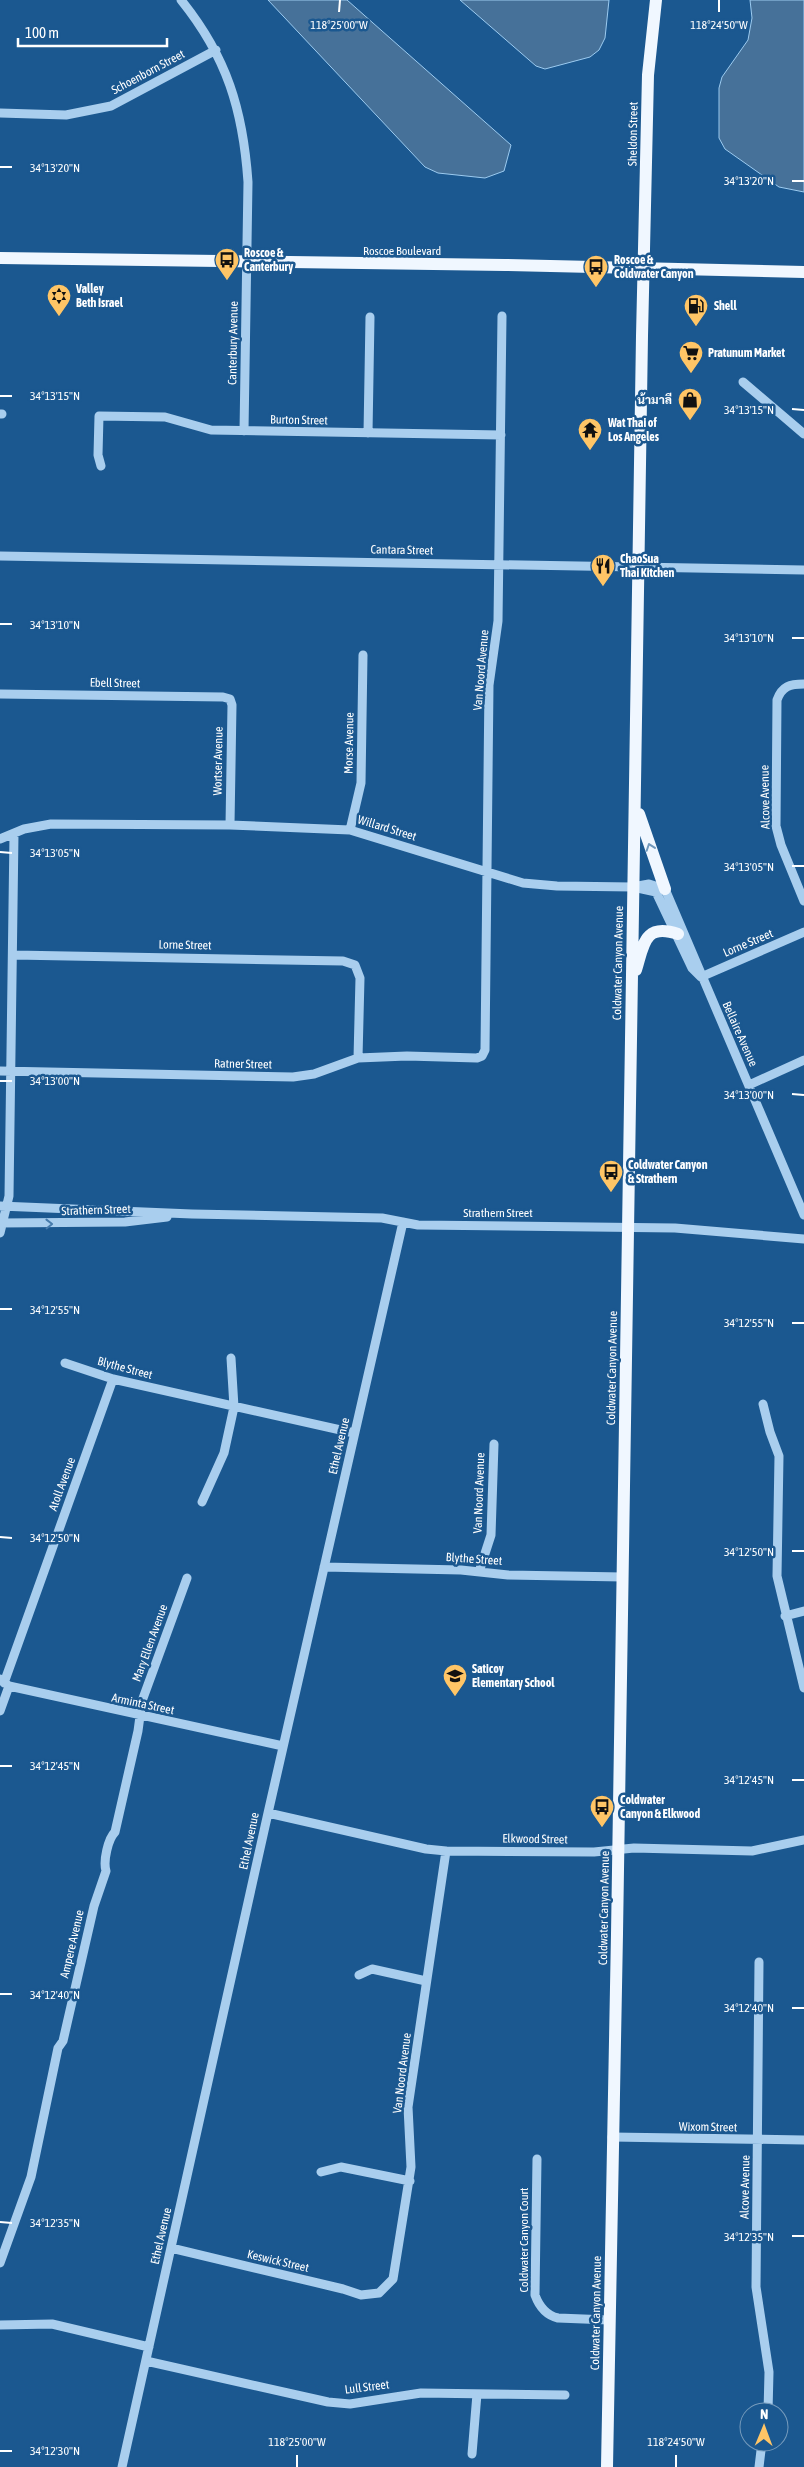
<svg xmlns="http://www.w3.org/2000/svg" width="804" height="2467" viewBox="0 0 804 2467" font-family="'Asap Condensed',Sarabun,sans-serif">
	<rect width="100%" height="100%" fill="#1b5890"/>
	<path fill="#467199" stroke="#9ccbf0" d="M268 0H347L511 145 504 171 485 178 438 173 425 167Z
		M460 0H609L605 38 599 50 590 57 545 69 536 66Z
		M750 0H804V192L779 187 725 149 719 138V88L722 77 748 40 752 18Z"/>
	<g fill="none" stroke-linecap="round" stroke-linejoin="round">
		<path stroke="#a9ceee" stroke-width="9" d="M181 0C227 57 243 110 248 182L244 431
			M0 113 66 115 111 106 216 50
			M743 382 804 434
			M0 414H2
			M368 433 370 317
			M101 466 98 455 99 416 165 417 211 430 501 435
			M0 556 804 570
			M804 684C790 684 782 686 777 700L776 826 781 845 804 901
			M0 694 223 697 230 699 232 705 230 825
			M350 830 361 783 363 655
			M0 839 24 829 51 824 230 825 350 830 523 883 557 886 633 887 656 892 692 968 701 977
			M638 886 649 884 665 889 804 1215
			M14 955 343 961 355 965 360 978 358 1058
			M701 977 804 932
			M0 1071 293 1077 314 1074 358 1058 407 1056 477 1058 482 1056 485 1050 489 685 498 621 502 316
			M749 1085 804 1060
			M0 1206 192 1214 382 1218 418 1225 675 1228 804 1239
			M0 1223 125 1222 167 1217
			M0 1233 9 1196 14 834
			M65 1363 113 1379 354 1433
			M763 1404 770 1432 779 1456 777 1576 804 1688
			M202 1502 224 1453 234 1407 231 1358
			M324 1567 461 1570 508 1575 623 1577
			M479 1572 491 1535 494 1444
			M785 1616 804 1611
			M0 1679 9 1686 283 1746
			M4 1683 113 1379
			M0 1711 9 1686
			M268 1813 426 1849 446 1851 594 1852 634 1848 752 1851 804 1840
			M759 1962 756 2287 769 2372 768 2412
			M359 1975 372 1969 426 1981
			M612 2137 804 2140
			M537 2159 535 2295C539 2306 545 2315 558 2318L609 2320
			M321 2172 341 2167 410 2181
			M171 2248 343 2289 361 2295 379 2293 393 2279 411 2167 408 2107 446 1851
			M0 2263 31 2177 58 2048 63 2041 94 1906 106 1871C103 1861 108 1839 115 1832L138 1731 142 1701 187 1578
			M0 2325 52 2324 149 2347
			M146 2361 328 2402 350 2404 421 2393 565 2395
			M472 2454 477 2394
			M122 2467 268 1813 403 1222
			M759 2467 762 2442"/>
		<path stroke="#f0f7ff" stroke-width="12" d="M0 258 505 265 804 272
			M639 814 665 889
			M636 970C644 944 644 923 678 934
			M607 2467 617 1934 642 336 648 75 656 0"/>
	</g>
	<defs><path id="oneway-chevron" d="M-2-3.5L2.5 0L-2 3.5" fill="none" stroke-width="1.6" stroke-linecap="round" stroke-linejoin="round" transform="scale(1.25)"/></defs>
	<use stroke="#7098bc" href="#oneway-chevron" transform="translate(650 847) rotate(-109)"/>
	<use stroke="#467bac" href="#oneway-chevron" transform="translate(49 1224) rotate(-1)"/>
	<path fill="none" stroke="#fff" stroke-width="2" d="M339 12 340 0M719 12V0M0 167H12M792 181H804M0 396H12M792 409 804 410M0 624H12M792 638H804M0 852 12 853M792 866H804M0 1081H12M792 1094 804 1095M0 1309H12M792 1323H804M0 1537 12 1538M792 1551H804M0 1766H12M792 1780H804M0 1994H12M792 2008H804M0 2222 12 2223M792 2236H804M0 2451H12M297 2467V2455M676 2467V2455"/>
	<defs>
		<symbol id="bus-pin" viewBox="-11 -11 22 30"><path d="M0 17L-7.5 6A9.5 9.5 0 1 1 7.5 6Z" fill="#ffc566" stroke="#1b5890"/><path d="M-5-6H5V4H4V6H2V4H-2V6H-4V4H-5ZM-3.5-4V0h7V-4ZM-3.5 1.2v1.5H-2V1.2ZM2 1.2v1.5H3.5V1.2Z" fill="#111"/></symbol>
		<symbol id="synagogue-pin" viewBox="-11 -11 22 30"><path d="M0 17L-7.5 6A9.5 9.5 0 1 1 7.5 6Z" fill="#ffc566" stroke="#1b5890"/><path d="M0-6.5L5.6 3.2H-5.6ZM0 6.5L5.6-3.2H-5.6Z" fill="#111"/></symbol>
		<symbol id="fuel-pin" viewBox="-11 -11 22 30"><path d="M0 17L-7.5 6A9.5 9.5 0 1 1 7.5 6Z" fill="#ffc566" stroke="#1b5890"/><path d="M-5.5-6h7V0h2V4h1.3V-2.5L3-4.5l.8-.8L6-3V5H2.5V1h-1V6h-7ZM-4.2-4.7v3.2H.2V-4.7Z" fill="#111"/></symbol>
		<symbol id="supermarket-pin" viewBox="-11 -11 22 30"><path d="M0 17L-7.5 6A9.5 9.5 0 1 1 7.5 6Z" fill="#ffc566" stroke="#1b5890"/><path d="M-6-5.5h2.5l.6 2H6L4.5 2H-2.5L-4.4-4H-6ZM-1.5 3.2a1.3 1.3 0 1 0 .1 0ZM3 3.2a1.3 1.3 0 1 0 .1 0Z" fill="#111"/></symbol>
		<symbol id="shop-pin" viewBox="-11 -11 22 30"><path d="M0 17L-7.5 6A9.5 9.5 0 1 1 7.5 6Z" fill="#ffc566" stroke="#1b5890"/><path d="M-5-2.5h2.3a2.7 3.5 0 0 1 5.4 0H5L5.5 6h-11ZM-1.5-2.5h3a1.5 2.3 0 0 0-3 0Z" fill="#111"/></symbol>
		<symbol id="temple-pin" viewBox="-11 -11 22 30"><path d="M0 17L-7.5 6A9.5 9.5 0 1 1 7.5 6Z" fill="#ffc566" stroke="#1b5890"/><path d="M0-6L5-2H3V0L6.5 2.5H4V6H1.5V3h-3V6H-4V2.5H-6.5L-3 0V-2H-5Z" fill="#111"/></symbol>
		<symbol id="restaurant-pin" viewBox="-11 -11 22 30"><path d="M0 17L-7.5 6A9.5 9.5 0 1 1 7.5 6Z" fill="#ffc566" stroke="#1b5890"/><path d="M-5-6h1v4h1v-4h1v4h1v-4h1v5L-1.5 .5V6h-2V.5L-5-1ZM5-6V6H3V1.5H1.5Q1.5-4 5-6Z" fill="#111"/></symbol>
		<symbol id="school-pin" viewBox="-11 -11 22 30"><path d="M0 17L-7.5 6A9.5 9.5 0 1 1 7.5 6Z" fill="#ffc566" stroke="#1b5890"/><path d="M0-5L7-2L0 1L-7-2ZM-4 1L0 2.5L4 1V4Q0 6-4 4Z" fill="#111"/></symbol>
	</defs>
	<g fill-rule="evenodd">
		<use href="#bus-pin" x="213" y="246" width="28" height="38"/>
		<use href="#bus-pin" x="582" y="253" width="28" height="38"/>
		<use href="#synagogue-pin" x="45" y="282" width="28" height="38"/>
		<use href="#fuel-pin" x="682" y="292" width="28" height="38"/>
		<use href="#supermarket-pin" x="677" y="339" width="28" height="38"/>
		<use href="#shop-pin" x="676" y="386" width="28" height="38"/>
		<use href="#temple-pin" x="576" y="416" width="28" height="38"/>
		<use href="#restaurant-pin" x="589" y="552" width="28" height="38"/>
		<use href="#bus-pin" x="597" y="1158" width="28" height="38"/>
		<use href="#school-pin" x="441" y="1662" width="28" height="38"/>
		<use href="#bus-pin" x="588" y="1793" width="28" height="38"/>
	</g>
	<g text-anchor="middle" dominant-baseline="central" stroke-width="5" stroke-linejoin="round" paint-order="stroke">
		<g font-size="12" fill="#fff" stroke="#1b5890">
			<text transform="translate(148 72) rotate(-28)">Schoenborn Street</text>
			<text transform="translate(633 134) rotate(-89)">Sheldon Street</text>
			<text x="402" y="251">Roscoe Boulevard</text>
			<text transform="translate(233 343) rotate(-89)">Canterbury Avenue</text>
			<text transform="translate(299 420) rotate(1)">Burton Street</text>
			<text transform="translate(402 550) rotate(1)">Cantara Street</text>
			<text transform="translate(481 670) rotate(-85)">Van Noord Avenue</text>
			<text transform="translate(115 683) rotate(1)">Ebell Street</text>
			<text transform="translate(349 743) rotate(-89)">Morse Avenue</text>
			<text transform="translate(218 761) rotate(-89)">Wortser Avenue</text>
			<text transform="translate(765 797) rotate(-91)">Alcove Avenue</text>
			<text transform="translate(387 828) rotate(17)">Willard Street</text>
			<text transform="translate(748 943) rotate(-23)">Lorne Street</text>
			<text transform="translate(185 945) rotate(1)">Lorne Street</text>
			<text transform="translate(618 963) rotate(-89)">Coldwater Canyon Avenue</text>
			<text transform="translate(740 1034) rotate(66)">Bellaire Avenue</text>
			<text transform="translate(243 1064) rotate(1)">Ratner Street</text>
			<text transform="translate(96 1210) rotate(-2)">Strathern Street</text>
			<text x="498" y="1213">Strathern Street</text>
			<text transform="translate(125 1368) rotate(15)">Blythe Street</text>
			<text transform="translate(612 1368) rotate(-89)">Coldwater Canyon Avenue</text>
			<text transform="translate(339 1446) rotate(-77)">Ethel Avenue</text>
			<text transform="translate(62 1484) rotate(-70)">Atoll Avenue</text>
			<text transform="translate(479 1493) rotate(-88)">Van Noord Avenue</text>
			<text transform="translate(474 1559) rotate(4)">Blythe Street</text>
			<text transform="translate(150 1643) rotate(-70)">Mary Ellen Avenue</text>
			<text transform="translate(143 1704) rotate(12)">Arminta Street</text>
			<text transform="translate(535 1839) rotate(1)">Elkwood Street</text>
			<text transform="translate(249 1841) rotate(-78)">Ethel Avenue</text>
			<text transform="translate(604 1908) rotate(-89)">Coldwater Canyon Avenue</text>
			<text transform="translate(72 1944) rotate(-77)">Ampere Avenue</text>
			<text transform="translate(402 2073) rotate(-83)">Van Noord Avenue</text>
			<text transform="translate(708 2127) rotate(1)">Wixom Street</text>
			<text transform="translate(745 2187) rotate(-89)">Alcove Avenue</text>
			<text transform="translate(161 2236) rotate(-77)">Ethel Avenue</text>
			<text transform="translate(524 2240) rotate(-90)">Coldwater Canyon Court</text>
			<text transform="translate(278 2261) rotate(13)">Keswick Street</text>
			<text transform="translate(596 2313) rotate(-89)">Coldwater Canyon Avenue</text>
			<text transform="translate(367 2387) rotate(-7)">Lull Street</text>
		</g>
		<g font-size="12" font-weight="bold" fill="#fff" stroke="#1b5890" text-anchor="start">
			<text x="244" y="253">Roscoe &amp;<tspan x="244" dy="14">Canterbury</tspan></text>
			<text x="614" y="260">Roscoe &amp;<tspan x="614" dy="14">Coldwater Canyon</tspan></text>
			<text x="76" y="289">Valley<tspan x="76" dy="14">Beth Israel</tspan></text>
			<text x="714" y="306">Shell</text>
			<text x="708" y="353">Pratunum Market</text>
			<text x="672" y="400" text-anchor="end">น้ามาลี</text>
			<text x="608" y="423">Wat Thai of<tspan x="608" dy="14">Los Angeles</tspan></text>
			<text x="620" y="559">ChaoSua<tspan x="620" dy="14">Thai Kitchen</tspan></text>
			<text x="628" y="1165">Coldwater Canyon<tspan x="628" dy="14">&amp; Strathern</tspan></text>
			<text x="472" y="1669">Saticoy<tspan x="472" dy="14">Elementary School</tspan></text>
			<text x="620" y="1800">Coldwater<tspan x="620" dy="14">Canyon &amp; Elkwood</tspan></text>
		</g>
	</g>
	<g font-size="12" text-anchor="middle" fill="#fff" stroke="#1b5890" stroke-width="5" stroke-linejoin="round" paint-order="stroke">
		<text x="339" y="29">118°25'00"W</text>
		<text x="719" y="29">118°24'50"W</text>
		<text x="55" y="172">34°13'20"N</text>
		<text x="749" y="185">34°13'20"N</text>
		<text x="55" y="400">34°13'15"N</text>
		<text x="749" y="414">34°13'15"N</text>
		<text x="55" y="629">34°13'10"N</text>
		<text x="749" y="642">34°13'10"N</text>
		<text x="55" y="857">34°13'05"N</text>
		<text x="749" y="871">34°13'05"N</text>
		<text x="55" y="1085">34°13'00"N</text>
		<text x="749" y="1099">34°13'00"N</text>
		<text x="55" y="1314">34°12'55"N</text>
		<text x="749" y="1327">34°12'55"N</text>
		<text x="55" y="1542">34°12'50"N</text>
		<text x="749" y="1556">34°12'50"N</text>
		<text x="55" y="1770">34°12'45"N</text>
		<text x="749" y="1784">34°12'45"N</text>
		<text x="55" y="1999">34°12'40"N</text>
		<text x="749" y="2012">34°12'40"N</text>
		<text x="55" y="2227">34°12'35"N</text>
		<text x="749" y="2241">34°12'35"N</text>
		<text x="297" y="2446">118°25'00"W</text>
		<text x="676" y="2446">118°24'50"W</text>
		<text x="55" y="2455">34°12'30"N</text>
	</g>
	<g transform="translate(764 2427) rotate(1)"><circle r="24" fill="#1b5890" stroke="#769bbc"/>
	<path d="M0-4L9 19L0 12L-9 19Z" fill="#ffc566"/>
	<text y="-8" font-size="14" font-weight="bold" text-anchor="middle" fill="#ffffff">N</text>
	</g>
	<path d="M18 38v8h149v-8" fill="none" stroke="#ffffff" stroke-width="2.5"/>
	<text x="25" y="38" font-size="15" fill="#ffffff" stroke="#1b5890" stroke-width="4" paint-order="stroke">100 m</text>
</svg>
